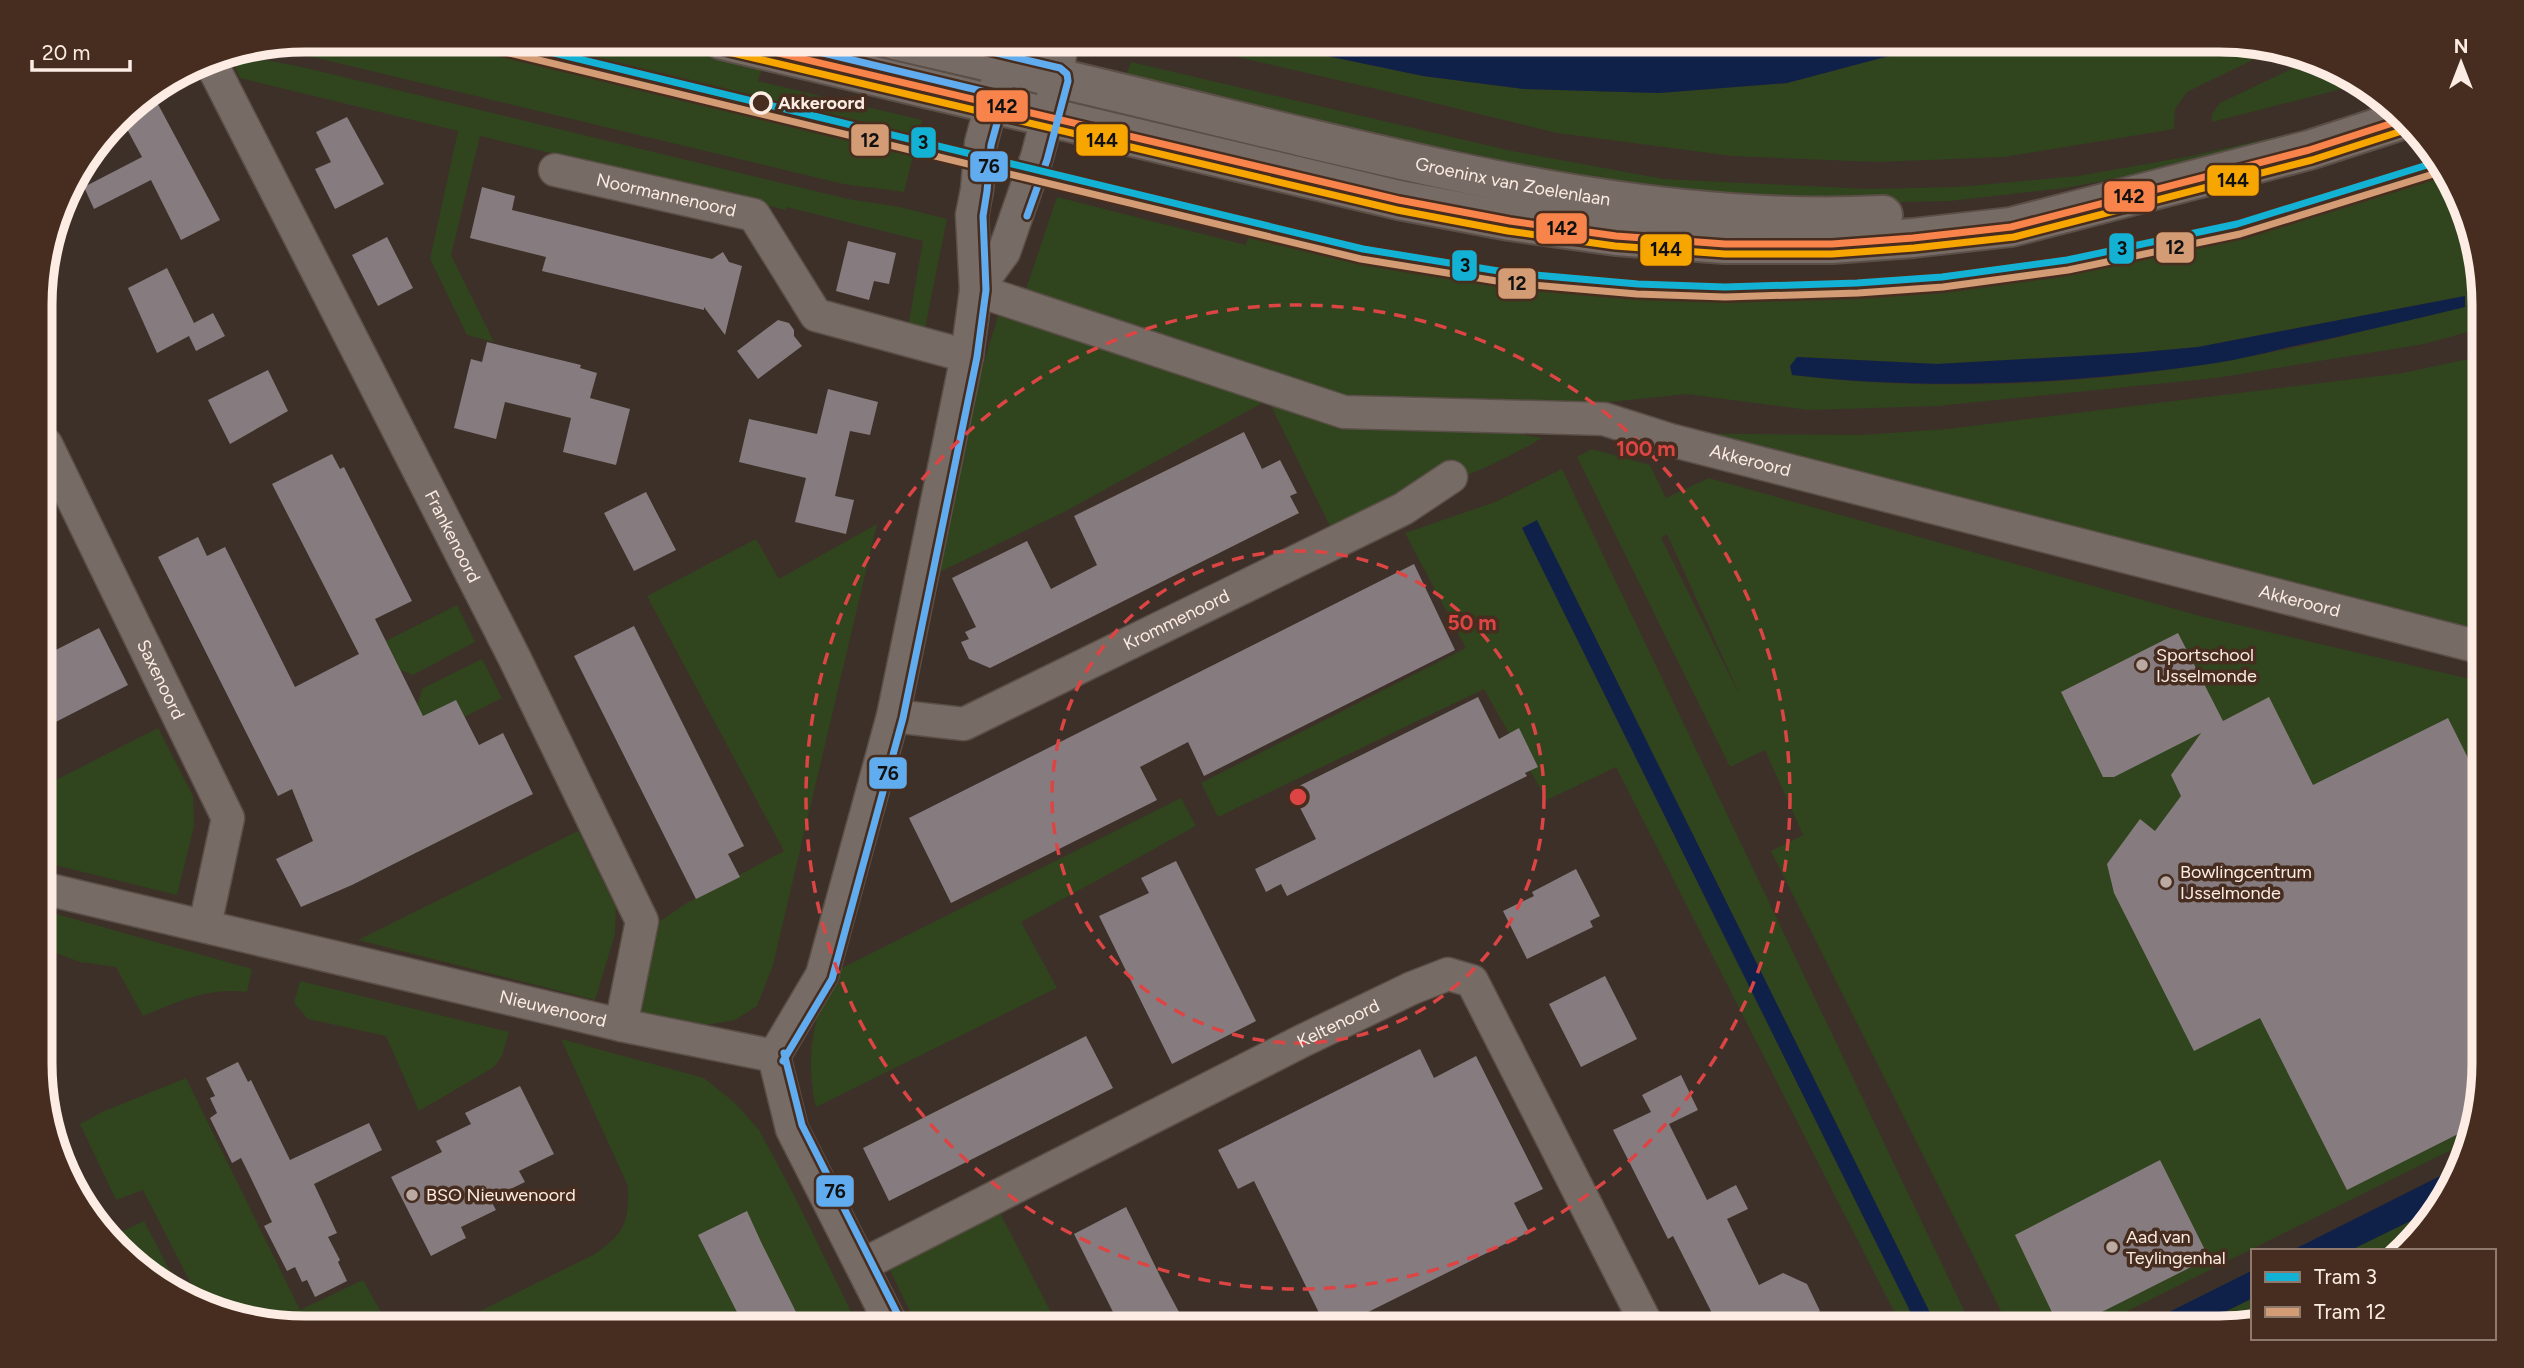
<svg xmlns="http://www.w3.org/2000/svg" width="2524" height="1368" viewBox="0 0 2524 1368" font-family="Figtree,sans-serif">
	<rect width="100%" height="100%" fill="#3d3028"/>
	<path fill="#30441e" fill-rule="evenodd" d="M305 40H677L764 61 758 81 922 120 904 192 843 184 271 47Z
		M1164 40H1266L1332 57 1423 76 1524 89 1659 93 1787 83 1949 40H2219L2269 52 2187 92 2175 109 2174 129 2004 157 1877 162 1732 156 1557 133 1389 92Z
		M1439 40H1528L1484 52Z
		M237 54 306 68 848 199 900 207 947 219 923 338 907 333 923 241 787 207 786 210 480 136 451 255 494 342 467 335 430 259 458 131 240 78 230 55Z
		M2308 61 2336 68 2361 84 2212 122V114L2220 103Z
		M1131 62 1512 151 1664 179 1868 189 1958 187 2078 176 2191 156 2288 134 2291 139 2194 164 2065 188 1950 201 1771 205 1612 189 1124 82Z
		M2445 174 2482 271V328L2424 344 2216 378 1937 406 1809 410 1686 394 1600 403 1341 399 1025 292 1057 197 1246 245 1250 230 1411 267 1568 285 1731 295 1808 294 1999 277 2157 252 2297 220ZM2465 296C2425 309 2385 326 2344 336 2165 380 1976 397 1793 375L1798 357 1937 364 2133 353 2198 347Z
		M999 313 1266 401 1064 512 929 577 958 447Z
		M2482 356 2483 643 1651 433 1861 435 1947 429 2403 373Z
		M1269 402 1484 428 1542 438C1513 455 1484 469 1453 481L1447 472 1330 526Z
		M1592 449 1650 465 1666 498 1709 478 2200 616 2483 682 2484 1063 2465 1143 2095 1327H2009L1771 851 1803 835 1765 750 1730 767 1577 457ZM1667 534 1738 691V692L1661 538Z
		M1562 469 1972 1327H1937L1537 521 1522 528 1918 1327H1902L1616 767 1547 800 1484 689 1218 817 1201 783 1466 648 1405 533 1495 502Z
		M877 524 773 965 757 1006 735 1020 705 1025 641 1012 660 921 687 903 784 851 647 596 756 539 779 579Z
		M457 605 475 642 413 675 400 670 386 641Z
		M482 659 502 698 432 733 417 705 423 688Z
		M158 728 193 796 194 826 177 895 42 862V787Z
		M1181 798 1196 826 1021 922 1057 988 816 1107C804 1053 815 1026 828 975Z
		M578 831 616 908 615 934 595 1000 358 940Z
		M49 912 252 969 247 992C209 987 177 1002 143 1016L116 967 80 962 44 949 42 946V918Z
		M300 981 509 1032 502 1056 494 1067 419 1111 386 1036 308 1019 294 1003Z
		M561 1039 704 1078 735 1103 759 1130 794 1195 859 1328H446L595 1254C625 1233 629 1223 628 1186Z
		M186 1078 300 1310 363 1280 390 1328H305L201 1303 143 1190 116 1200 80 1124 102 1112Z
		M996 1205 1059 1328H918L888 1266Z
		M2439 1207 2418 1238 2403 1251H2349Z
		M144 1221 183 1296 111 1237Z
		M2253 1298V1324L2236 1327H2194Z"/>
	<path fill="#102149" d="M1266 40H1439L1484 52 1528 40H1949L1787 83 1659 93 1524 89 1423 76 1332 57Z
		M2465 296V307C2407 321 2348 335 2289 347 2265 353 2241 359 2216 363 2076 384 1933 391 1792 375L1790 366 1797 357 1937 364 2133 353 2198 347Z
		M1537 520 1937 1327H1918L1522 528Z
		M2460 1166 2456 1180 2439 1207 2349 1251H2291Z
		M2253 1270V1298L2194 1327H2139Z"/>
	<path fill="#867c7f" d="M152 93 220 220 181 240 151 180 94 209 84 187 142 157 121 118 130 106Z
		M347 117 384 184 335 209 315 169 331 162 316 132Z
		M482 187 515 196 512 210 712 259 723 252 729 262 742 266 725 335 704 307V310L542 271 546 257 470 238Z
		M387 237 413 288 378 306 352 255Z
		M848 241 896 253 889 284 874 281 869 300 836 291Z
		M167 268 194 323 213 313 225 336 196 351 189 336 157 353 128 288Z
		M778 320 789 323 794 330V336L802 346 758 379 737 351Z
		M487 342 581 365 580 368 597 373 590 398 630 409 616 465 563 452 571 418 505 402 496 439 454 428 471 359 482 362Z
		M268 370 288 411 230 444 208 400Z
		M828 389 878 402 870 435 850 431 835 496 854 500 846 534 795 522 806 478 739 462 749 419 817 434Z
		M1244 432 1262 469 1280 460 1297 493 1290 496 1299 513 990 668 969 659 961 642 969 639 965 632 976 627 952 578 1027 541 1051 589 1097 565 1074 516Z
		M332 454 340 469 344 467 412 601 375 619 423 716 456 700 479 745 503 733 533 794 352 885 301 907 276 859 313 841 292 789 278 796 158 557 198 537 207 556 225 547 295 687 359 654 272 484Z
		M646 492 676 550 634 571 604 513Z
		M1414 564 1455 650 1204 776 1188 742 1140 767 1157 800 951 903 909 818Z
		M634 626 744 846 728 854 740 877 696 899 574 656Z
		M99 628 128 685 42 729V657Z
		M2178 633 2223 721 2269 697 2313 785 2448 718 2483 788 2484 1063 2468 1129 2347 1190 2260 1018 2194 1051 2114 893 2107 864 2140 819 2155 831 2181 796 2171 775 2201 733 2114 777H2103L2061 692Z
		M1478 697 1499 739 1519 728 1538 767 1525 773 1527 776 1287 896 1281 884 1266 892 1255 869 1316 839 1291 790Z
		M1176 861 1256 1021 1172 1064 1099 916 1149 893 1141 878Z
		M1576 869 1600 916 1590 921 1593 927 1527 959 1503 911 1534 896 1532 892Z
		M1605 976 1637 1039 1581 1067 1549 1004Z
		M1086 1036 1113 1088 889 1201 863 1148Z
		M1420 1049 1434 1078 1476 1056 1543 1189 1514 1203 1529 1232 1338 1327H1326L1254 1181 1238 1189 1218 1150Z
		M238 1062 248 1082 251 1080 290 1160 369 1123 382 1150 314 1184 337 1233 328 1237 340 1260 338 1262 347 1281 315 1297 307 1280 302 1282 295 1267 287 1271 264 1226 272 1222 248 1172 241 1158 232 1163 210 1118 217 1113 210 1098 215 1096 206 1078Z
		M1681 1075 1698 1110 1669 1124 1707 1200 1736 1185 1748 1209 1727 1219 1759 1285 1783 1273 1807 1284 1820 1311 1807 1318 1812 1327H1719L1673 1236 1668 1239 1613 1130 1651 1112 1642 1095Z
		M520 1086 554 1154 519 1171 525 1182 490 1199 496 1210 461 1227 466 1238 431 1256 391 1177 442 1152 436 1141 471 1124 465 1113Z
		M2160 1160 2209 1258 2072 1327H2059L2015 1235Z
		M1126 1207 1164 1284 1187 1327 1121 1328 1074 1234Z
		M747 1211 761 1242 804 1328H745L698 1235Z"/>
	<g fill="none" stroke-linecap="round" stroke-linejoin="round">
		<defs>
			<g id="minor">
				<path id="s1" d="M209 59 514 657 642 921 621 1025"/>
				<path id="s2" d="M555 170 754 215 816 315 967 356"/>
				<path id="s3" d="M976 290 1344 412 1604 419 1670 440 2483 648"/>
				<path d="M976 290 1004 252 1037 157 1058 78 1061 40"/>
				<path id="s4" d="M46 444 228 818 205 925"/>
				<path id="s5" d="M893 716 964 724 1403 509 1451 477"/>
				<path id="s6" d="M42 888 621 1025 774 1056"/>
				<path d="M774 1056 822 975 893 716 967 356 976 290 972 215 977 190 981 143 1002 65 1012 40"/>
				<path d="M774 1056 792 1129 893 1328"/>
				<path id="s7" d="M862 1265 1302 1041 1412 988 1448 974 1472 981 1648 1327"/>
			</g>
			<g id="secondary">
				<path d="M722 40 1399 200 1510 221 1616 236 1725 244H1832L1913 238 2011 227 2309 150 2405 119"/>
				<path id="s8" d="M894 40C1032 71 1170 105 1307 138 1497 183 1686 225 1883 215"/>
			</g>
		</defs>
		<use href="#minor" stroke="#5b4f48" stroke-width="35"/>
		<use href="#secondary" stroke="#5b4f48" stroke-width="42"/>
		<use href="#minor" stroke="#766c65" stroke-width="32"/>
		<use href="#secondary" stroke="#766c65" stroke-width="38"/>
		<defs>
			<path id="bus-1" d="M723 40 1399 200 1510 221 1616 236 1725 244H1832L1913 238 2011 227 2309 150 2405 119"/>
			<path id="bus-2" d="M720 50 1397 210 1508 231 1615 246 1725 254H1832L1914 248 2014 237 2312 160 2408 129"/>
			<path id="bus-3" d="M769 40 994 94 1000 98 1002 105 991 145 987 191 983 216 986 290 977 357 903 718 832 979 783 1061
				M942 40 1060 68 1067 74 1068 81 1047 160 1027 216
				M784 1053 802 1125 902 1323"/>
		</defs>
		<use href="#bus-1" stroke="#462d1f" stroke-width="12"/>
		<use href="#bus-2" stroke="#462d1f" stroke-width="12"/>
		<use href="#bus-3" stroke="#462d1f" stroke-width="12"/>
		<use href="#bus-1" stroke="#f8844c" stroke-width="7"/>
		<use href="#bus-2" stroke="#f7a600" stroke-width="7"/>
		<use href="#bus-3" stroke="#60acee" stroke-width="7"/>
		<defs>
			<path id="tram-1" d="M500 40 1363 249 1511 273 1638 284 1725 287 1857 283 1942 277 2067 260 2237 224 2440 161"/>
			<path id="tram-2" d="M497 50 1361 259 1509 283 1637 294 1725 297 1858 293 1943 287 2068 270 2240 234 2443 171"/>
		</defs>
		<use href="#tram-1" stroke="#462d1f" stroke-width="12"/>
		<use href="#tram-2" stroke="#462d1f" stroke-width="12"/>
		<use href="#tram-1" stroke="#13b2d5" stroke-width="7"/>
		<use href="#tram-2" stroke="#d39c74" stroke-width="7"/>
	</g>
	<g fill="none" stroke="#dc4544" stroke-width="3.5" stroke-dasharray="12 9">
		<circle cx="1298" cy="797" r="246"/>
		<circle cx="1298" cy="797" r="492"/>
	</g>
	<circle fill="#462d1f" stroke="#fdece3" stroke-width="3.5" cx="761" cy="103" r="10"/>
	<g fill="#baaaa2" stroke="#462d1f" stroke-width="2.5">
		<circle cx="2142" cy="665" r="7"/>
		<circle cx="2166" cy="882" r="7"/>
		<circle cx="412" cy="1195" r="7"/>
		<circle cx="2112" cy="1247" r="7"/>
	</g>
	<g text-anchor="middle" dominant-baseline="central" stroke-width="7" stroke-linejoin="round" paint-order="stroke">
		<g font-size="18" font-weight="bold" fill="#fdece3" stroke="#462d1f" text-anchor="start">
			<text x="778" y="103">Akkeroord</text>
		</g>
		<g font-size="18" fill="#fdece3" stroke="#462d1f">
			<text stroke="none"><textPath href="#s8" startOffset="635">Groeninx van Zoelenlaan</textPath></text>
			<text stroke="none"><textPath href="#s2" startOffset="114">Noormannenoord</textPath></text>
			<text stroke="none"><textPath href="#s3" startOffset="800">Akkeroord</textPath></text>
			<text stroke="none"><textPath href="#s1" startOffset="536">Frankenoord</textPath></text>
			<text stroke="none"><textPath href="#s3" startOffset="1367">Akkeroord</textPath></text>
			<text stroke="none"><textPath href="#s5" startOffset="308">Krommenoord</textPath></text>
			<text stroke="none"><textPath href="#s4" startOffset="262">Saxenoord</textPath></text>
			<text stroke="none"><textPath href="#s6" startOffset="525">Nieuwenoord</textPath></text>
			<text stroke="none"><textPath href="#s7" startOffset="534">Keltenoord</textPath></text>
		</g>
		<g font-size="18" fill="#fdece3" stroke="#462d1f" text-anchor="start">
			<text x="2156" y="655">Sportschool<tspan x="2156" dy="21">IJsselmonde</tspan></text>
			<text x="2180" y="872">Bowlingcentrum<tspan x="2180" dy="21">IJsselmonde</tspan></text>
			<text x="426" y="1195">BSO Nieuwenoord</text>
			<text x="2126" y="1237">Aad van<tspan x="2126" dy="21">Teylingenhal</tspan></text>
		</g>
	</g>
	<path d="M0 0H2524V1368H0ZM305 52H2219A253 253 0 0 1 2472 305V1063A253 253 0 0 1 2219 1316H305A253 253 0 0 1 52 1063V305A253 253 0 0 1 305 52Z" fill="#462d1f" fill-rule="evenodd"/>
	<path fill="none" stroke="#fdece3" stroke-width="9" d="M305 52H2219A253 253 0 0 1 2472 305V1063A253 253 0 0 1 2219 1316H305A253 253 0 0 1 52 1063V305A253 253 0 0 1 305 52Z"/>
	<circle cx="1298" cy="797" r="10" fill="#dc4544" stroke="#462d1f" stroke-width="3.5"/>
	<g font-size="21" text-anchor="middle" font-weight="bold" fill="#dc4544" stroke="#462d1f" stroke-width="7" stroke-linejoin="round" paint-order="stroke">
		<text x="1646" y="456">100 m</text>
		<text x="1472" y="630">50 m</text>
	</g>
	<g stroke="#462d1f" stroke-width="2.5">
		<rect x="975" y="89" width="54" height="34" rx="7" fill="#f8844c"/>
		<rect x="850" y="123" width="40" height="34" rx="7" fill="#d39c74"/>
		<rect x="1075" y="123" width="54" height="34" rx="7" fill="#f7a600"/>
		<rect x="910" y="126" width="27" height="33" rx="7" fill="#13b2d5"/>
		<rect x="969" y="150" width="40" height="33" rx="7" fill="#60acee"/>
		<rect x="2206" y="164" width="54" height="33" rx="7" fill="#f7a600"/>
		<rect x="2103" y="180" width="53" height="33" rx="7" fill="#f8844c"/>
		<rect x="1535" y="212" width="53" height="33" rx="7" fill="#f8844c"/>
		<rect x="2155" y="231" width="40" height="33" rx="7" fill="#d39c74"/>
		<rect x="2108" y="232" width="27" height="33" rx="7" fill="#13b2d5"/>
		<rect x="1639" y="233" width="54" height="34" rx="7" fill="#f7a600"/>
		<rect x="1451" y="249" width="27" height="33" rx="7" fill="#13b2d5"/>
		<rect x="1497" y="267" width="40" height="33" rx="7" fill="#d39c74"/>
		<rect x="868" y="756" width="40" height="34" rx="7" fill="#60acee"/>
		<rect x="815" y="1174" width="40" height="34" rx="7" fill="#60acee"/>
	</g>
	<g font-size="19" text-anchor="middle" font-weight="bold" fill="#111">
		<text x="1002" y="113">142</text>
		<text x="870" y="147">12</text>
		<text x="1102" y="147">144</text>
		<text x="923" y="149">3</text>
		<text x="989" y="173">76</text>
		<text x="2233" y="187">144</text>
		<text x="2129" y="203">142</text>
		<text x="1562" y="235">142</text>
		<text x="2175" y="254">12</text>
		<text x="2122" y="255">3</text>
		<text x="1666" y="256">144</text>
		<text x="1465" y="272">3</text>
		<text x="1517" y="290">12</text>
		<text x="888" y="780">76</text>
		<text x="835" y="1198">76</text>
	</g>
	<rect x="2251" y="1249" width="245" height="91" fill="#462d1f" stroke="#8f796d" stroke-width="2"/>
	<rect x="2265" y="1272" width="35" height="10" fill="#13b2d5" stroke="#8f796d" stroke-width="2"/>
	<text x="2314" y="1284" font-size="21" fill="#fdece3">Tram 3</text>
	<rect x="2265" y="1307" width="35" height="10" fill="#d39c74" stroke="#8f796d" stroke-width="2"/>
	<text x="2314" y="1319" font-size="21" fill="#fdece3">Tram 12</text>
	<g transform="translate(2461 63)" stroke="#462d1f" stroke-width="5" paint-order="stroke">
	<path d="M0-5L12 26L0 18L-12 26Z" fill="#fdece3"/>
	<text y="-10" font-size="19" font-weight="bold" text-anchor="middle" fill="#fdece3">N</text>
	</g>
	<path d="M32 60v10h98v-10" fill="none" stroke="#fdece3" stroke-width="3.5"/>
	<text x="42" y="60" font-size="21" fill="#fdece3" stroke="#462d1f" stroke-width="5" paint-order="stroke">20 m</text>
</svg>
